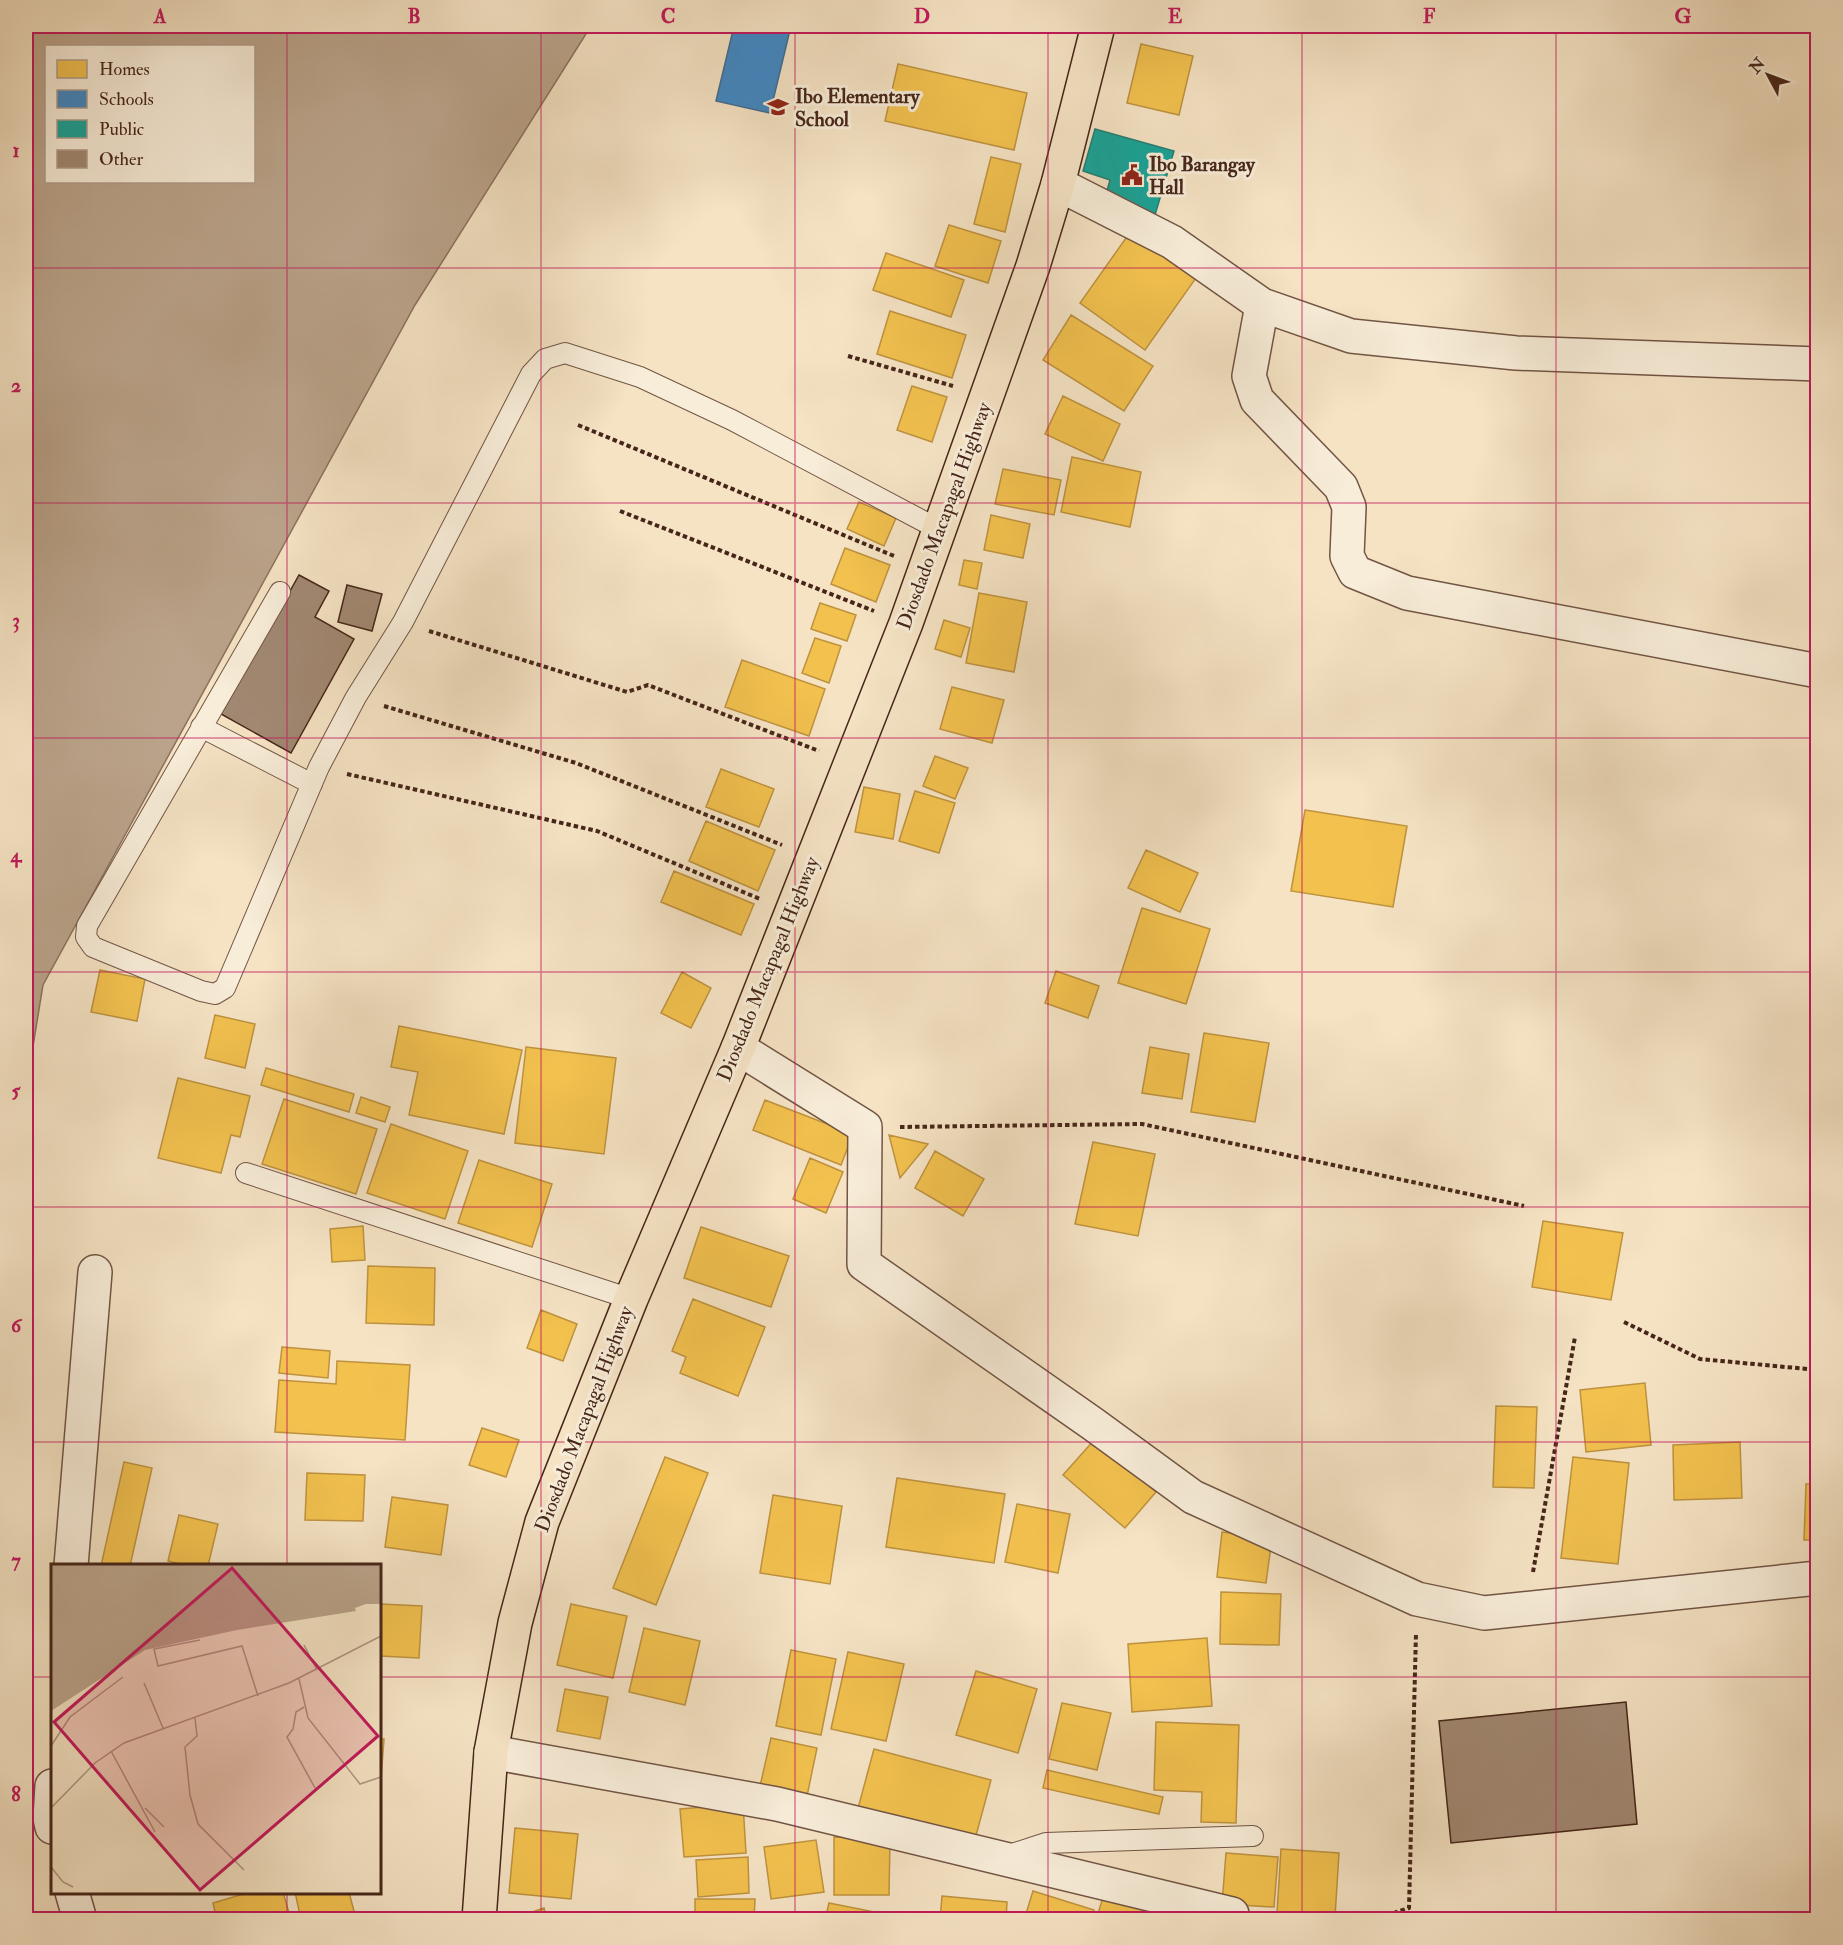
<svg xmlns="http://www.w3.org/2000/svg" width="1843" height="1945" viewBox="0 0 1843 1945" font-family="'IM FELL Double Pica',serif">
	<rect width="100%" height="100%" fill="#f5e3c4"/>
	<filter id="stains"><feTurbulence type="fractalNoise" baseFrequency=".00333" numOctaves="4"/><feColorMatrix values="0 0 0 0 .2 0 0 0 0 .09 0 0 0 0 .02 0 0 0 .5 -.17"/></filter>
	<radialGradient id="worn" r=".72"><stop offset=".6" stop-color="#630" stop-opacity="0"/><stop offset="1" stop-color="#630" stop-opacity=".3"/></radialGradient>
	<path fill="#baa38a" stroke="#8c715d" stroke-width="1.5" fill-rule="evenodd" d="M26 26H591L415 305 43 985 26 1089ZM46 46H254V182H46Z"/>
	<path fill="#f2c14e" stroke="#be923e" stroke-width="1.5" d="M1141 44 1193 56 1179 115 1127 103Z
		M898 64 1027 93 1014 150 885 121Z
		M991 157 1021 164 1005 232 974 224Z
		M949 225 1001 241 988 283 935 266Z
		M1131 231 1196 278 1145 350 1080 303Z
		M886 253 964 280 951 317 873 290Z
		M890 311 966 335 952 378 877 354Z
		M1071 315 1153 366 1124 411 1043 360Z
		M912 386 947 397 932 442 897 430Z
		M1063 396 1120 424 1103 461 1045 434Z
		M1072 457 1141 472 1130 527 1061 512Z
		M1003 469 1061 480 1054 515 995 504Z
		M859 502 896 518 884 546 847 529Z
		M991 515 1030 524 1023 558 984 550Z
		M845 548 890 565 876 602 831 584Z
		M964 560 982 563 977 589 959 585Z
		M979 593 1027 602 1014 672 966 663Z
		M820 603 856 615 847 641 811 629Z
		M944 620 970 628 961 657 935 649Z
		M815 638 841 646 829 683 802 673Z
		M742 660 825 689 809 736 725 707Z
		M952 687 1004 700 992 743 940 729Z
		M935 756 968 768 955 799 923 786Z
		M721 769 774 789 759 827 706 807Z
		M864 787 900 794 893 839 855 832Z
		M915 791 955 803 939 853 899 841Z
		M1305 810 1407 826 1393 907 1291 891Z
		M706 821 775 850 758 891 689 861Z
		M1146 850 1198 873 1180 912 1128 888Z
		M674 871 754 904 741 935 661 902Z
		M1142 908 1210 929 1186 1004 1118 983Z
		M100 970 145 979 137 1021 91 1012Z
		M1056 971 1099 986 1088 1018 1045 1003Z
		M682 972 711 988 691 1028 661 1013Z
		M215 1015 255 1024 245 1068 205 1058Z
		M399 1026 522 1050 504 1134 409 1115 418 1072 391 1067Z
		M1204 1033 1269 1043 1255 1122 1191 1112Z
		M526 1047 616 1058 604 1154 515 1143Z
		M1150 1047 1189 1054 1182 1099 1142 1093Z
		M266 1068 354 1094 349 1112 261 1085Z
		M178 1078 250 1096 240 1137 231 1135 221 1173 158 1158Z
		M361 1097 390 1107 385 1122 356 1113Z
		M284 1099 377 1129 356 1194 262 1164Z
		M765 1100 853 1134 841 1165 753 1130Z
		M391 1124 468 1151 445 1219 367 1193Z
		M889 1135 928 1144 900 1178Z
		M1093 1142 1155 1154 1138 1236 1075 1224Z
		M935 1151 984 1179 963 1216 915 1188Z
		M810 1158 843 1172 826 1213 793 1199Z
		M479 1160 552 1184 532 1247 458 1223Z
		M1543 1221 1623 1233 1611 1300 1532 1287Z
		M363 1226 365 1260 332 1262 330 1229Z
		M701 1227 789 1256 771 1307 684 1278Z
		M368 1266 435 1268 434 1325 366 1323Z
		M693 1299 765 1327 738 1396 680 1373 686 1357 672 1351Z
		M541 1310 577 1324 563 1361 527 1348Z
		M282 1347 330 1351 328 1378 279 1373Z
		M337 1361 410 1365 405 1440 275 1432 279 1380 336 1384Z
		M1645 1383 1651 1445 1586 1452 1580 1390Z
		M1496 1406 1537 1407 1534 1488 1493 1487Z
		M482 1428 519 1440 506 1477 469 1465Z
		M1095 1439 1156 1492 1125 1528 1063 1475Z
		M1740 1442 1742 1498 1674 1500 1673 1445Z
		M665 1457 708 1473 656 1605 613 1588Z
		M1573 1457 1629 1463 1618 1564 1561 1558Z
		M124 1462 152 1468 130 1566H101Z
		M307 1473 365 1475 363 1521 305 1520Z
		M897 1478 1005 1494 994 1563 886 1547Z
		M1806 1484H1818V1540H1804Z
		M773 1495 842 1506 830 1584 760 1573Z
		M392 1497 448 1505 441 1555 385 1547Z
		M1017 1504 1070 1514 1058 1573 1005 1562Z
		M179 1515 218 1524 208 1566H188L168 1561Z
		M1222 1532 1272 1538 1266 1583 1217 1577Z
		M1221 1592 1281 1594 1279 1645 1220 1644Z
		M380 1604 422 1606 419 1658 380 1656Z
		M571 1604 627 1616 613 1678 557 1665Z
		M644 1628 700 1641 685 1705 629 1692Z
		M1207 1638 1212 1706 1132 1712 1128 1644Z
		M791 1650 836 1659 821 1735 776 1726Z
		M848 1652 904 1664 886 1741 831 1729Z
		M976 1671 1037 1689 1018 1753 956 1735Z
		M565 1689 608 1697 600 1739 557 1731Z
		M1062 1703 1111 1713 1097 1770 1049 1759Z
		M1156 1722 1239 1725 1236 1823 1201 1822 1202 1792 1154 1790Z
		M771 1738 817 1748 807 1796 760 1786Z
		M380 1739H384L380 1792Z
		M874 1749 991 1780 974 1843 857 1812Z
		M1047 1770 1163 1797 1159 1814 1043 1788Z
		M743 1804 746 1853 684 1857 680 1809Z
		M515 1828 578 1834 571 1899 509 1893Z
		M834 1837 890 1838 889 1895H834Z
		M816 1840 824 1892 771 1899 764 1847Z
		M1281 1849 1339 1853 1335 1917 1277 1913Z
		M1226 1853 1278 1857 1274 1907 1222 1904Z
		M748 1857 749 1893 698 1897 696 1860Z
		M1033 1891 1094 1910 1091 1920H1024Z
		M1105 1891 1169 1910 1167 1920H1096Z
		M250 1892H283L291 1920H217L213 1903Z
		M295 1892H349L356 1919 301 1920Z
		M942 1896 1007 1902 1006 1920H940Z
		M695 1899H755L754 1920H695Z
		M829 1903 890 1915 889 1920H825Z
		M544 1908 547 1920H509Z"/>
	<path fill="#3f88c5" stroke="#416b91" stroke-width="1.5" d="M734 26H791L770 113 716 101Z"/>
	<path fill="#17a398" stroke="#257e72" stroke-width="1.5" d="M1095 129 1174 151 1155 215 1104 201 1110 180 1083 171Z"/>
	<path fill="#a18872" stroke="#462619" stroke-width="1.5" d="M299 575 329 591 315 617 354 639 291 753 221 714Z
		M347 585 382 594 372 631 338 622Z
		M1626 1702 1637 1824 1451 1843 1439 1721Z"/>
	<g fill="none" stroke-linecap="round" stroke-linejoin="round">
		<defs>
			<path id="service" d="M280 592 87 926 86 937 93 947 201 991 215 994 225 988 319 767 356 697 403 622 531 374 545 359 565 353 640 377 732 420 940 530
				M201 727 312 784
				M246 1173 631 1299
				M1006 1856 1046 1843 1253 1836"/>
			<path id="minor" d="M1058 184 1172 242 1262 305 1351 336 1516 353 1818 364
				M1262 305 1249 376 1257 400 1341 487 1349 507 1347 556 1355 572 1407 593 1818 671
				M738 1048 865 1127 864 1264 1093 1424 1193 1497 1417 1599 1484 1613 1818 1578
				M71 1566 95 1272
				M491 1752 777 1804 1232 1914
				M52 1786 50 1818 52 1827
				M72 1892 80 1920"/>
			<path id="trunk" d="M479 1920 491 1752 515 1623 542 1522 631 1299 738 1048 906 623 1033 266 1058 184 1098 26"/>
		</defs>
		<use href="#service" stroke="#725544" stroke-width="22"/>
		<use href="#minor" stroke="#725544" stroke-width="36"/>
		<use href="#trunk" stroke="#462619" stroke-width="36"/>
		<path stroke="#462619" stroke-width="4" stroke-dasharray="4.5 3" stroke-linecap="butt" d="M848 356 953 386
			M578 425 894 556
			M620 511 874 611
			M429 631 627 692 648 685 819 751
			M384 706 576 763 782 845
			M347 774 597 831 760 899
			M900 1127 1142 1124 1524 1206
			M1624 1322 1700 1359 1818 1370
			M1533 1572 1575 1337
			M1372 1920 1409 1908 1416 1633"/>
		<use href="#service" stroke="#f8edd9" stroke-width="20"/>
		<use href="#minor" stroke="#f8edd9" stroke-width="33"/>
		<use href="#trunk" stroke="#f5e3c4" stroke-width="33"/>
	</g>
	<path fill="none" stroke="#c2185b" stroke-width="1.5" stroke-opacity="0.55" d="M287 26V1566M541 26V1920M795 26V1920M1048 26V1920M1302 26V1920M1556 26V1920M26 268H1818M26 503H1818M26 738H1818M26 972H1818M26 1207H1818M26 1442H1818M26 1677H52M380 1677H1818M287 1892V1920"/>
	<defs>
		<symbol id="school-bare" viewBox="-9 -9 18 18"><path d="M0-5L7-2L0 1L-7-2ZM-4 1L0 2.5L4 1V4Q0 6-4 4Z" fill="#8f2418" stroke="#f8edd9" stroke-width="2.5" paint-order="stroke"/></symbol>
		<symbol id="civic-bare" viewBox="-9 -9 18 18"><path d="M-.6-6.5H3V-4.5H.6V-3L4-1V1h2V6H-6V1h2V-1L-.6-3ZM-1.2 2.5V6h2.4V2.5Z" fill="#8f2418" stroke="#f8edd9" stroke-width="2.5" paint-order="stroke"/></symbol>
	</defs>
	<g fill-rule="evenodd">
		<use href="#school-bare" x="763" y="92" width="30" height="30"/>
		<use href="#civic-bare" x="1117" y="160" width="30" height="30"/>
	</g>
	<g text-anchor="middle" dominant-baseline="central" stroke-width="6" stroke-linejoin="round" paint-order="stroke">
		<g font-size="20" font-weight="bold" fill="#462619" stroke="#f8edd9" text-anchor="start">
			<text x="795" y="96">Ibo Elementary<tspan x="795" dy="23">School</tspan></text>
			<text x="1149" y="164">Ibo Barangay<tspan x="1149" dy="23">Hall</tspan></text>
		</g>
		<g font-size="20" fill="#462619" stroke="#f8edd9">
			<text transform="translate(944 516) rotate(-70)">Diosdado Macapagal Highway</text>
			<text transform="translate(768 969) rotate(-68)">Diosdado Macapagal Highway</text>
			<text transform="translate(584 1419) rotate(-69)">Diosdado Macapagal Highway</text>
		</g>
	</g>
	<g transform="translate(51 1564)">
		<rect width="330" height="330" fill="#f5e3c4"/>
		<path d="M0 1H330V40H315L304 44 305 47 186 66 94 86 0 147Z" fill="#baa38a"/>
		<path fill="none" stroke="#af9780" stroke-width="1.5" d="M149 76 103 85 107 102 191 82 207 132M253 81 266 106M248 115 257 154 309 220 330 213M93 119 112 164M253 143 245 148 242 165 236 173 264 224M144 154 146 172 134 183 139 231 147 260 193 306M0 182 19 153 72 113M60 187 104 268M0 244 44 199 73 179 238 119 330 72M94 244 113 263M0 303 12 318 22 323"/>
		<path fill="#c2185b" fill-opacity="0.15" stroke="#c2185b" stroke-width="3" d="M181 4 327 172 149 326 3 158Z"/>
		<rect width="330" height="330" fill="none" stroke="#462619" stroke-width="3"/>
	</g>
	<rect width="1843" height="1945" fill="none" stroke="#f5e3c4" stroke-width="66"/>
	<rect x="45" y="45" width="210" height="138" fill="#f8edd9" stroke="#b19d8c" stroke-width="1.5"/>
	<rect x="57" y="60" width="30" height="18" fill="#f2c14e" stroke="#b19d8c" stroke-width="1.5"/>
	<text x="99" y="75" font-size="18" fill="#462619">Homes</text>
	<rect x="57" y="90" width="30" height="18" fill="#3f88c5" stroke="#b19d8c" stroke-width="1.5"/>
	<text x="99" y="105" font-size="18" fill="#462619">Schools</text>
	<rect x="57" y="120" width="30" height="18" fill="#17a398" stroke="#b19d8c" stroke-width="1.5"/>
	<text x="99" y="135" font-size="18" fill="#462619">Public</text>
	<rect x="57" y="150" width="30" height="18" fill="#a18872" stroke="#b19d8c" stroke-width="1.5"/>
	<text x="99" y="165" font-size="18" fill="#462619">Other</text>
	<g transform="translate(1768 75) rotate(311)" stroke="#f8edd9" stroke-width="4.5" paint-order="stroke">
	<path d="M0-4.5L10 22L0 15L-10 22Z" fill="#462619"/>
	<text y="-9" font-size="16" font-weight="bold" text-anchor="middle" fill="#462619">N</text>
	</g>
	<rect x="33" y="33" width="1777" height="1879" fill="none" stroke="#c2185b" stroke-width="2"/>
	<g font-size="20" text-anchor="middle" font-weight="bold" fill="#c2185b">
		<text x="160" y="23">A</text>
		<text x="414" y="23">B</text>
		<text x="668" y="23">C</text>
		<text x="922" y="23">D</text>
		<text x="1175" y="23">E</text>
		<text x="1429" y="23">F</text>
		<text x="1683" y="23">G</text>
		<text x="16" y="157">1</text>
		<text x="16" y="392">2</text>
		<text x="16" y="627">3</text>
		<text x="16" y="862">4</text>
		<text x="16" y="1097">5</text>
		<text x="16" y="1332">6</text>
		<text x="16" y="1567">7</text>
		<text x="16" y="1801">8</text>
	</g>
	<rect width="100%" height="100%" filter="url(#stains)"/>
	<rect width="100%" height="100%" fill="url(#worn)"/>
</svg>
